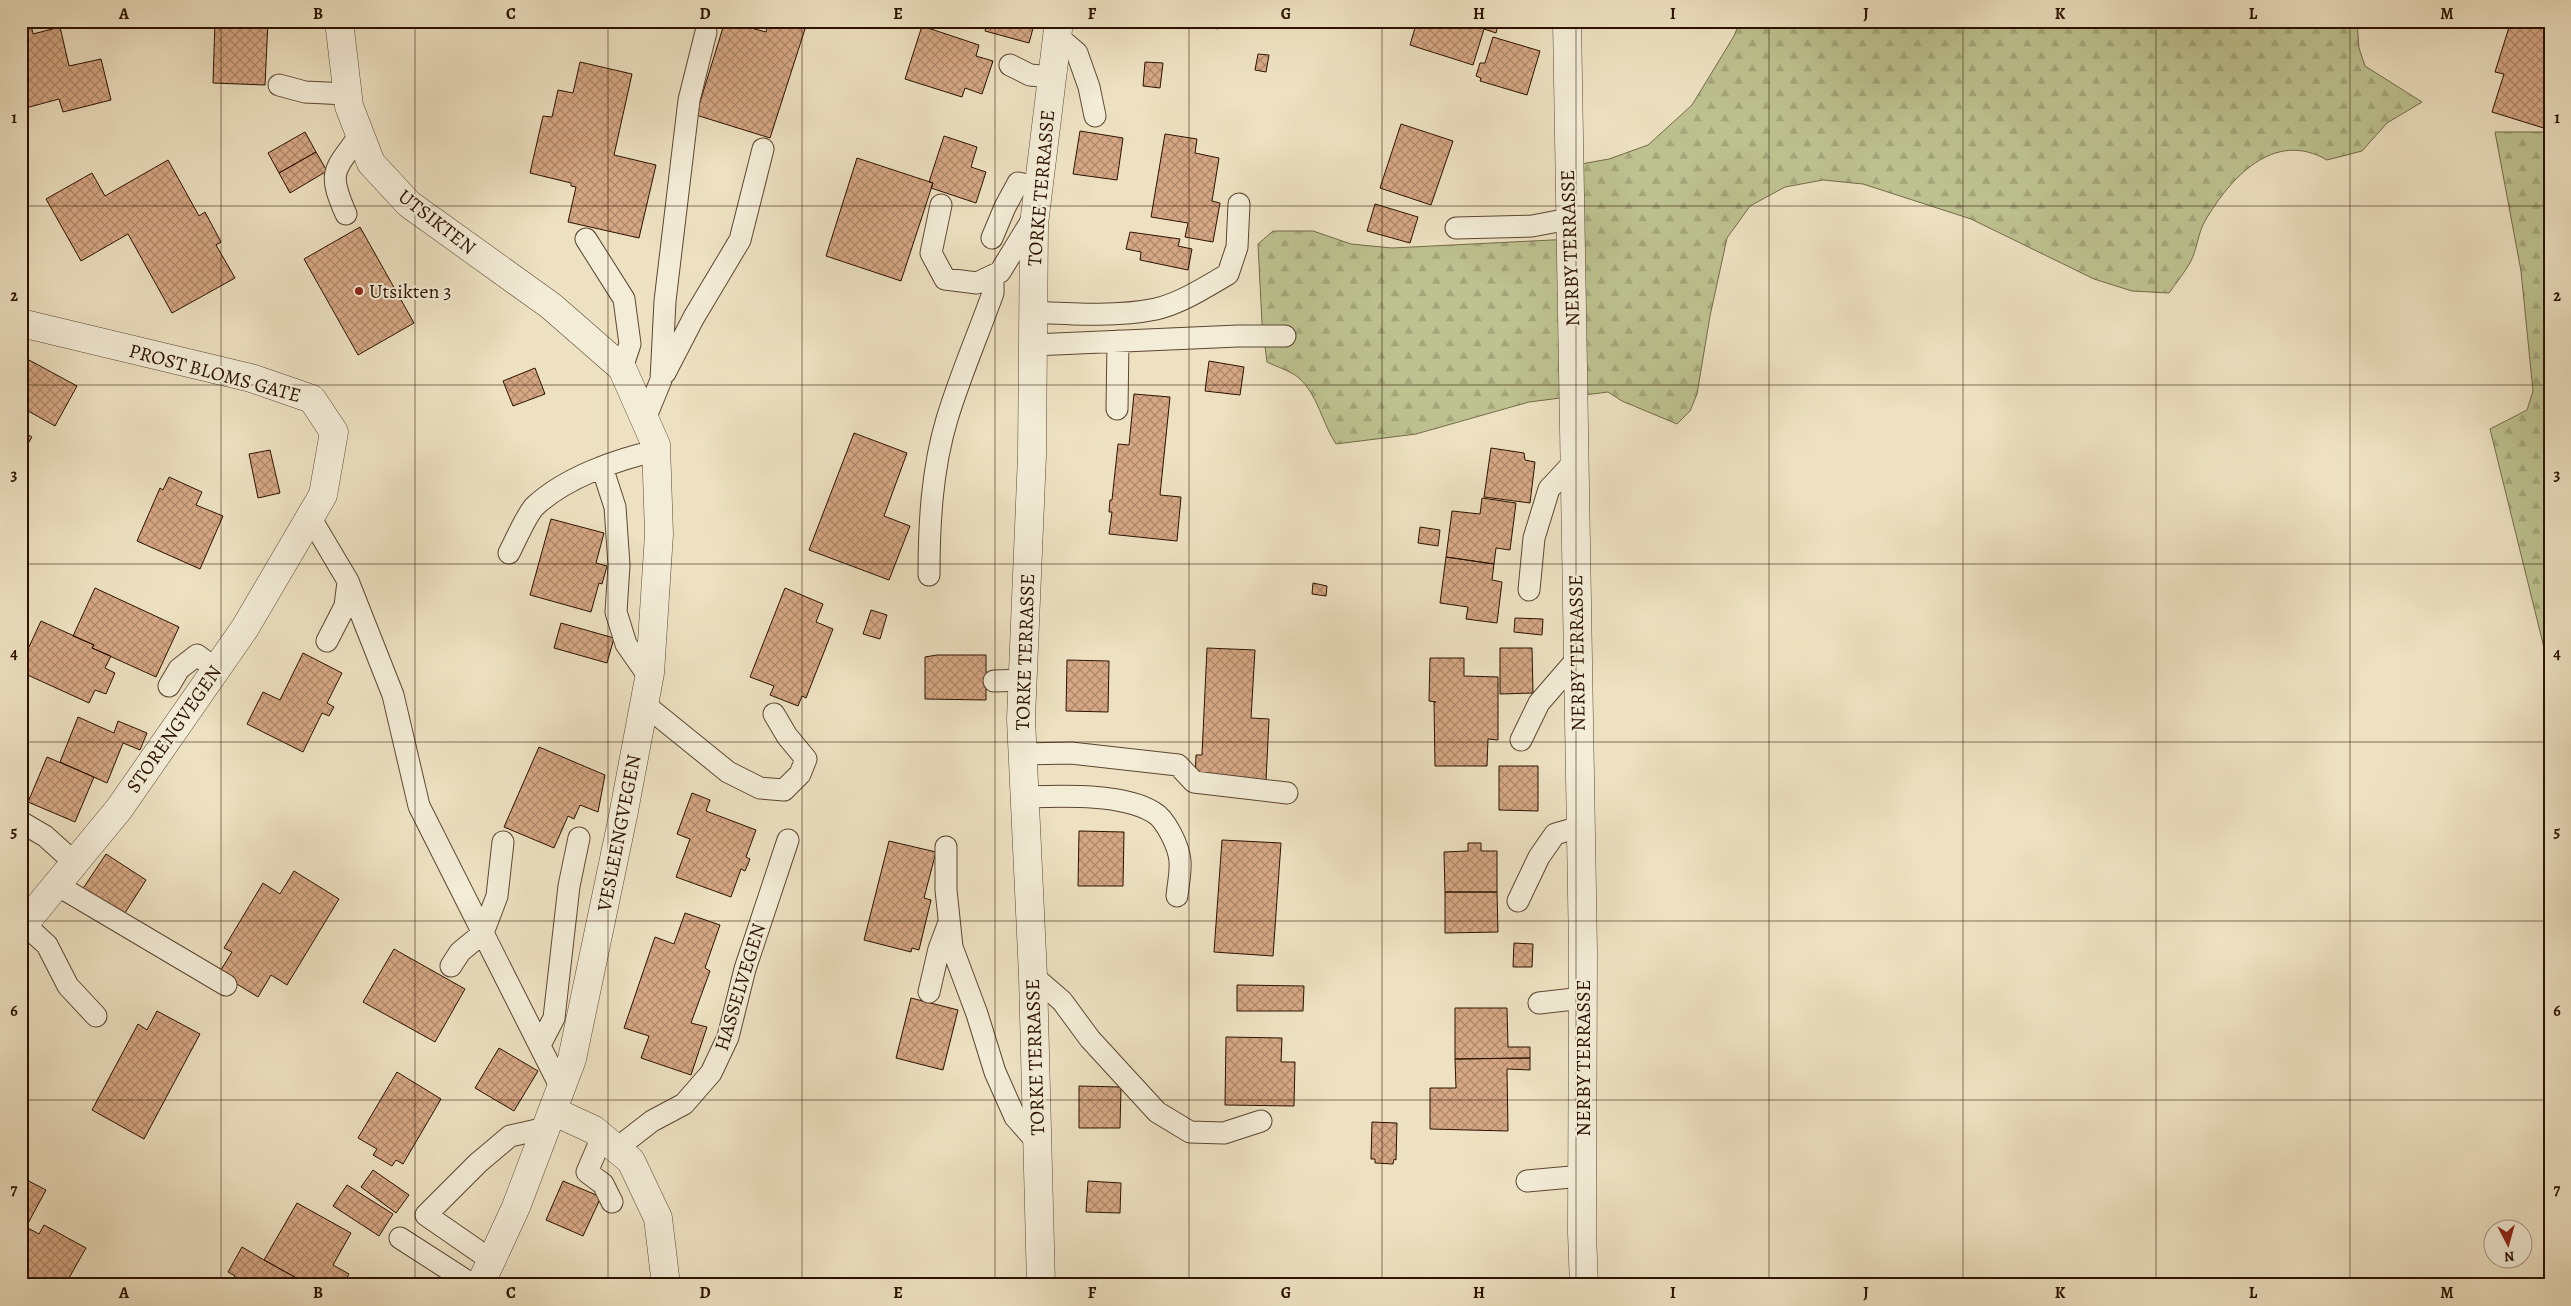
<svg xmlns="http://www.w3.org/2000/svg" width="2571" height="1306" viewBox="0 0 2571 1306" font-family="Alegreya,serif">
	<defs>
		<pattern id="forest-firs" width="22" height="20" patternUnits="userSpaceOnUse" patternTransform="scale(1.25)"><rect width="22" height="20" fill="#bdc290"/><path d="M5 1l3.5 6h-7zM16 11l3.5 6h-7z" fill="#a3a67a"/></pattern>
		<pattern id="building-cross-hatch" width="8" height="8" patternUnits="userSpaceOnUse" patternTransform="scale(1.25)"><rect width="8" height="8" fill="#d6a885"/><path d="M0 0l8 8M0 8l8-8" fill="none" stroke="#ae876a"/></pattern>
	</defs>
	<rect width="100%" height="100%" fill="#ede1c1"/>
	<filter id="stains"><feTurbulence type="fractalNoise" baseFrequency=".004" numOctaves="4"/><feColorMatrix values="0 0 0 0 .2 0 0 0 0 .09 0 0 0 0 .02 0 0 0 .5 -.17"/></filter>
	<radialGradient id="worn" r=".72"><stop offset=".6" stop-color="#630" stop-opacity="0"/><stop offset="1" stop-color="#630" stop-opacity=".3"/></radialGradient>
	<path fill="url(#forest-firs)" stroke="#746a48" d="M1740 21H2357L2359 48 2365 66 2422 102 2387 123 2362 151 2327 160C2274 129 2230 178 2205 221 2198 233 2197 249 2191 261 2185 272 2176 283 2169 293L2132 291 2094 279 1971 219 1863 184 1823 180 1785 187 1750 206 1727 238 1710 316 1697 394 1690 411 1677 424 1622 401 1608 392 1529 402 1416 434 1336 444C1322 423 1318 395 1299 378 1291 371 1277 367 1267 362L1262 323 1258 244 1273 231H1313L1351 244 1392 248 1572 239 1570 166 1609 159 1648 145 1692 105 1734 36Z
		M2495 132H2550V672L2490 429 2527 410 2533 391 2521 271Z"/>
	<path fill="url(#building-cross-hatch)" stroke="#2c1200" d="M21 21H30L33 34 60 27 69 66 101 59 111 100 63 112 59 99 22 109Z
		M215 21H268L265 85 213 83Z
		M725 21 766 32 769 21H781L805 29 770 138 696 115Z
		M988 21H1035L1029 43 985 31Z
		M1187 21H1220L1218 29Z
		M1417 21H1499L1496 33 1484 29 1473 65 1410 45Z
		M2511 21H2550V130L2492 112 2504 74 2495 72Z
		M922 26 979 45 976 56 993 61 982 94 965 88 962 97 905 79Z
		M1493 37 1540 51 1527 95 1480 81 1481 78 1476 76 1480 63H1485Z
		M1258 54 1269 55 1266 72 1255 70Z
		M580 62 632 74 614 155 656 165 639 238 568 222 576 187 571 186V183L530 173 543 116 552 117 558 90 573 93Z
		M1145 62 1163 63 1160 88 1143 86Z
		M1401 124 1453 141 1431 205 1380 188Z
		M1080 131 1123 138 1117 180 1073 174Z
		M305 132 316 152 279 173 268 153Z
		M1165 134 1197 139 1195 153 1219 158 1212 201 1220 203 1213 242 1185 237 1188 223 1151 217Z
		M944 136 977 147 971 167 986 172 976 203 931 188 933 183 929 182Z
		M316 152 327 171 290 193 279 173Z
		M857 158 933 183 901 281 826 256Z
		M168 160 199 216 205 212 221 242 216 245 235 278 172 313 128 234 81 261 46 199 92 173 105 196Z
		M1375 204 1418 217 1410 243 1367 231Z
		M360 227 414 323 358 355 304 259Z
		M1130 232 1180 239 1178 246 1192 249 1188 270 1140 260 1141 252 1126 249Z
		M29 360 77 386 55 426 21 407V374Z
		M1209 361 1244 367 1240 395 1205 391Z
		M535 368 545 394 513 406 503 381Z
		M1134 394 1170 397 1160 495 1181 497 1177 541 1109 534 1112 512H1109L1110 500H1112L1118 444 1129 445Z
		M21 431 32 437 21 455Z
		M854 433 907 453 884 516 910 526 889 580 809 550Z
		M1491 448 1524 453 1525 460 1535 462 1530 503 1484 497Z
		M270 450 280 493 258 498 249 454Z
		M169 477 202 492 196 505 223 516 200 569 137 541 160 488 163 490Z
		M1482 498 1516 503 1510 550 1496 548 1494 564 1446 557 1452 511 1480 514Z
		M551 519 604 533 596 563 607 566 602 584 599 583 591 612 530 595Z
		M1420 527 1440 530 1438 546 1418 543Z
		M1446 557 1494 564 1492 580 1502 582 1497 623 1466 619 1468 607 1440 603Z
		M1313 583 1327 586 1326 596 1312 594Z
		M95 588 179 627 156 677 92 648 94 645 73 636Z
		M785 588 823 604 816 622 833 629 806 698 802 696 798 706 770 695 774 686 750 677Z
		M871 610 887 615 880 639 863 634Z
		M1515 618 1543 619 1542 635 1514 632Z
		M41 621 94 645 92 648 111 656 105 668 115 673 106 694 95 690 89 703 21 672V664Z
		M561 623 614 638 607 663 554 648Z
		M1207 648 1255 650 1251 718 1269 719 1266 781 1195 778 1196 755H1202Z
		M1500 648H1532L1533 693 1500 694Z
		M303 653 342 673 327 703 334 707 329 716 322 713 303 752 247 724 263 692 280 700Z
		M937 655H986V700L925 699V657Z
		M1430 658H1464V676L1498 677V740L1488 739 1487 766H1435L1434 702H1436L1429 701Z
		M1067 660 1109 661 1108 712 1066 711Z
		M78 717 114 733 118 721 147 733 140 750 123 743 107 783 60 762Z
		M539 747 605 775 598 812 580 805 574 819 568 816 554 848 504 827Z
		M47 757 94 777 75 822 28 802Z
		M1499 766H1538V811L1499 810Z
		M692 793 710 800 706 811 756 830 746 857 750 859 745 871 741 869 731 897 676 877 690 839 677 834Z
		M1079 831 1124 832 1123 886H1078Z
		M1222 840 1281 843 1273 956 1214 952Z
		M889 841 936 852 924 898 931 900 919 950 912 948 911 952 864 940Z
		M1468 843H1481V851H1497V892H1445L1444 852 1468 851Z
		M106 854 146 880 123 916 82 890Z
		M294 871 339 899 287 985 271 975 258 997 219 973 232 952 224 948 263 883 280 894Z
		M1445 892H1497L1498 932 1445 933Z
		M685 913 720 925 705 968 710 971 691 1023 707 1027 691 1075 641 1058 649 1036 624 1028 655 937 674 944Z
		M1514 943 1533 944 1532 967H1513Z
		M394 949 465 989 435 1042 363 1002Z
		M1237 985 1304 986 1303 1011H1237Z
		M911 998 958 1010 943 1070 896 1058Z
		M1455 1008H1507L1508 1047H1530V1058L1455 1059Z
		M157 1011 200 1034 144 1139 92 1110 138 1024 147 1030Z
		M1226 1037 1282 1038 1281 1062H1295L1294 1106 1225 1105Z
		M499 1048 538 1071 514 1111 475 1088Z
		M1530 1058V1070L1507 1069 1508 1131 1430 1129V1088H1456L1455 1059Z
		M397 1072 441 1099 403 1164 396 1160 392 1166 373 1155 377 1149 358 1138Z
		M1079 1086 1121 1087 1120 1128H1079Z
		M1372 1122 1397 1123 1396 1160 1394 1159 1393 1164 1375 1163V1159H1371Z
		M373 1170 409 1195 396 1213 361 1187Z
		M21 1177 46 1190 26 1227 39 1234 44 1225 86 1248 65 1285H26L21 1282Z
		M563 1181 601 1197 583 1236 546 1220Z
		M1088 1181 1121 1183 1120 1213 1086 1212Z
		M347 1185 393 1214 379 1236 333 1206Z
		M297 1203 351 1233 333 1265 349 1274 343 1285H309L264 1260Z
		M242 1247 264 1260 309 1285H230L235 1276 228 1272Z"/>
	<g fill="none" stroke-linecap="round" stroke-linejoin="round">
		<defs>
			<path id="service" d="M1057 36 1077 53 1089 87 1095 116
				M1010 65 1030 75 1052 77
				M279 85 305 92 347 94
				M941 205 931 253 945 279 977 283 1000 272 1035 215
				M346 214C327 171 334 171 360 135
				M1456 228 1532 226 1569 219
				M992 238 1005 207 1018 183 1038 187
				M586 239 624 299 630 344 622 368
				M1033 312C1073 314 1117 317 1156 309 1181 303 1206 287 1228 274L1237 247 1239 204
				M1033 345 1238 336H1285
				M665 373 694 317 740 240 763 149
				M1117 409 1118 341
				M645 419 661 380 665 301 689 100 706 32
				M602 467 615 507 619 565 616 612 626 644 649 677
				M310 517 348 581 393 695 419 806 561 1088
				M509 553C516 540 526 515 535 506 565 478 617 459 656 451
				M929 575C929 523 932 469 947 419 960 376 978 335 993 293V276
				M1529 590 1534 538 1549 489 1576 460
				M327 641 345 606 348 582
				M994 681 1023 680
				M169 686 179 669 197 655 216 669
				M644 704 728 772 760 788 784 790 800 774 806 759 787 736 774 714
				M1521 740 1539 703 1577 659
				M1022 754 1071 753 1178 765 1194 782 1287 793
				M1025 797C1060 796 1122 793 1153 812 1166 819 1179 847 1180 861 1181 872 1178 885 1177 896
				M21 822 45 836 75 863
				M946 847V890L952 947 977 1014 995 1072 1015 1117 1038 1143
				M57 885 226 985
				M1518 901 1539 857 1555 834 1580 827
				M24 924 47 945 68 986 96 1016
				M451 966 460 952 483 933 497 896 503 842
				M1033 976 1062 1001 1090 1039 1157 1112 1190 1132 1224 1133 1261 1121
				M929 992 939 949 948 925
				M1539 1003 1583 998
				M540 1045 554 1018 569 886 579 838
				M602 1137 587 1172 603 1184 612 1202
				M616 1149 652 1121 684 1104 711 1073 728 1037 745 969 788 840
				M1527 1181 1582 1176
				M400 1238 473 1285
				M491 1260 426 1215 478 1163 510 1136 546 1128"/>
			<path id="minor" d="M339 21 349 106 371 163 409 204 551 306 622 368 656 445 659 534 650 673 623 816 572 1059 516 1207 480 1285
				M1567 21 1583 951 1582 1233 1584 1285
				M21 323 251 378 312 399 334 432 323 495 245 628 119 809 21 928
				M553 1111 594 1130 631 1161 658 1218 666 1285
				M1041 1285 1033 976 1021 719 1032 455 1034 224 1059 21"/>
		</defs>
		<use href="#service" stroke="#5c4630" stroke-width="23"/>
		<use href="#minor" stroke="#5c4630" stroke-width="29"/>
		<use href="#service" stroke="#f3ecd7" stroke-width="21"/>
		<use href="#minor" stroke="#f3ecd7" stroke-width="28"/>
	</g>
	<path fill="none" stroke="#2c1200" stroke-width="1" stroke-opacity="0.55" d="M221 21V1285M415 21V1285M608 21V1285M802 21V1285M995 21V1285M1189 21V1285M1382 21V1285M1576 21V1285M1769 21V1285M1963 21V1285M2156 21V1285M2350 21V1285M21 206H2550M21 385H2550M21 564H2550M21 742H2550M21 921H2550M21 1100H2550"/>
	<circle fill="#8f2418" stroke="#f3ecd7" stroke-width="2" cx="359" cy="291" r="5"/>
	<g text-anchor="middle" dominant-baseline="central" stroke-width="4" stroke-linejoin="round" paint-order="stroke">
		<g font-size="20" fill="#2c1200" stroke="#f3ecd7">
			<text transform="translate(1041 188) rotate(-85)">TORKE TERRASSE</text>
			<text transform="translate(437 222) rotate(38)">UTSIKTEN</text>
			<text transform="translate(1570 248) rotate(-92)">NERBY TERRASSE</text>
			<text transform="translate(215 373) rotate(15)">PROST BLOMS GATE</text>
			<text transform="translate(1025 652) rotate(-88)">TORKE TERRASSE</text>
			<text transform="translate(1577 653) rotate(-91)">NERBY TERRASSE</text>
			<text transform="translate(174 729) rotate(-55)">STORENGVEGEN</text>
			<text transform="translate(619 833) rotate(-79)">VESLEENGVEGEN</text>
			<text transform="translate(740 987) rotate(-73)">HASSELVEGEN</text>
			<text transform="translate(1035 1057) rotate(-92)">TORKE TERRASSE</text>
			<text transform="translate(1583 1058) rotate(-90)">NERBY TERRASSE</text>
		</g>
		<g font-size="20" fill="#2c1200" stroke="#f3ecd7" text-anchor="start">
			<text x="369" y="291">Utsikten 3</text>
		</g>
	</g>
	<rect width="2571" height="1306" fill="none" stroke="#ede1c1" stroke-width="55"/>
	<g transform="translate(2508 1244) rotate(174)"><circle r="24" fill="#f3ecd7" stroke="#a39581"/>
	<path d="M0-4L9 19L0 12L-9 19Z" fill="#8f2418"/>
	<text y="-8" font-size="14" font-weight="bold" text-anchor="middle" fill="#2c1200">N</text>
	</g>
	<rect x="28" y="28" width="2516" height="1250" fill="none" stroke="#2c1200" stroke-width="2"/>
	<g font-size="16" text-anchor="middle" font-weight="bold" fill="#2c1200">
		<text x="124" y="19">A</text>
		<text x="318" y="19">B</text>
		<text x="511" y="19">C</text>
		<text x="705" y="19">D</text>
		<text x="898" y="19">E</text>
		<text x="1092" y="19">F</text>
		<text x="1286" y="19">G</text>
		<text x="1479" y="19">H</text>
		<text x="1673" y="19">I</text>
		<text x="1866" y="19">J</text>
		<text x="2060" y="19">K</text>
		<text x="2253" y="19">L</text>
		<text x="2447" y="19">M</text>
		<text x="14" y="123">1</text>
		<text x="2557" y="123">1</text>
		<text x="14" y="301">2</text>
		<text x="2557" y="301">2</text>
		<text x="14" y="480">3</text>
		<text x="2557" y="480">3</text>
		<text x="14" y="659">4</text>
		<text x="2557" y="659">4</text>
		<text x="14" y="837">5</text>
		<text x="2557" y="837">5</text>
		<text x="14" y="1016">6</text>
		<text x="2557" y="1016">6</text>
		<text x="14" y="1195">7</text>
		<text x="2557" y="1195">7</text>
		<text x="124" y="1298">A</text>
		<text x="318" y="1298">B</text>
		<text x="511" y="1298">C</text>
		<text x="705" y="1298">D</text>
		<text x="898" y="1298">E</text>
		<text x="1092" y="1298">F</text>
		<text x="1286" y="1298">G</text>
		<text x="1479" y="1298">H</text>
		<text x="1673" y="1298">I</text>
		<text x="1866" y="1298">J</text>
		<text x="2060" y="1298">K</text>
		<text x="2253" y="1298">L</text>
		<text x="2447" y="1298">M</text>
	</g>
	<rect width="100%" height="100%" filter="url(#stains)"/>
	<rect width="100%" height="100%" fill="url(#worn)"/>
</svg>
